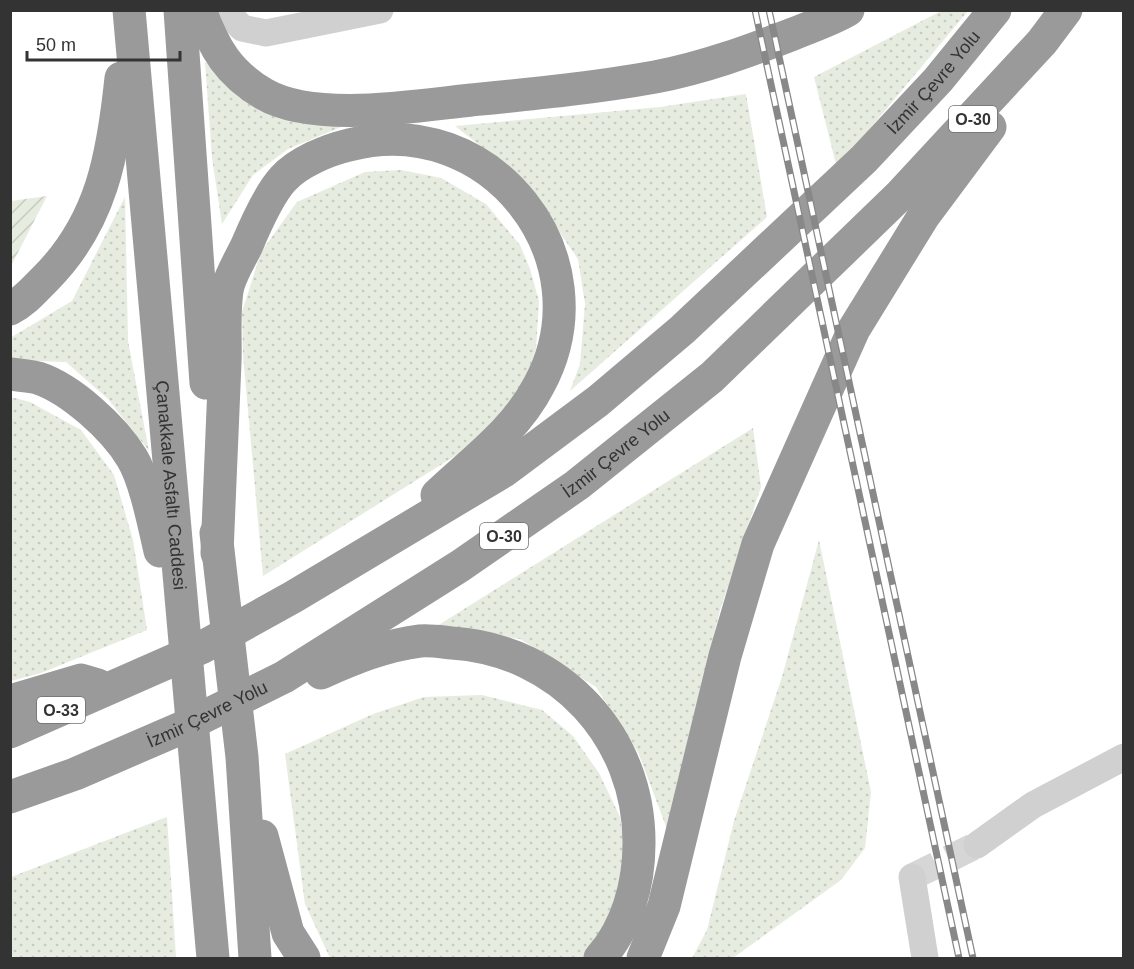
<svg xmlns="http://www.w3.org/2000/svg" width="1134" height="969" viewBox="0 0 1134 969" font-family="Helvetica,sans-serif">
	<defs>
		<pattern id="grass-dots" width="8" height="8" patternUnits="userSpaceOnUse" patternTransform="scale(1.5)"><rect width="8" height="8" fill="#e6ecdf"/><path d="M2 2h.1M6 6h.1" fill="none" stroke="#c6cbc0" stroke-width="1.8" stroke-linecap="round"/></pattern>
		<pattern id="garden-furrows" width="10" height="10" patternUnits="userSpaceOnUse" patternTransform="scale(1.5)"><rect width="10" height="10" fill="#e6ecdf"/><path d="M-1 1l2-2M0 10L10 0M9 11l2-2" fill="none" stroke="#c6cbc0"/></pattern>
	</defs>
	<rect width="100%" height="100%" fill="#fff"/>
	<path fill="url(#grass-dots)" d="M941 11H968L837 168 814 77Z
		M205 62 240 98 278 115 341 127 288 149 253 175 222 224 212 158Z
		M746 94 767 217 570 391 580 364 585 304 578 259 523 179 455 126 660 107Z
		M401 170 441 178 486 204 520 245 530 269 539 301 536 349 523 386 471 446 263 576 243 355 242 312 261 252 297 202 365 172Z
		M125 197 128 341 149 451 108 399 66 362 11 360 10 338 72 301Z
		M11 397 30 402 81 430 114 475 133 540 147 630 41 673 11 681Z
		M753 428 761 487 720 610 667 829 638 752 596 687 520 639 437 626Z
		M819 540 871 792 865 848 841 880 733 958H692L707 930 734 821 782 677Z
		M482 695 542 710 573 736 599 773 620 817 626 851 613 914 585 958H330L305 904 285 754 373 714 424 697Z
		M167 817 176 958H11V877Z"/>
	<path fill="url(#garden-furrows)" d="M47 196 11 266V201Z"/>
	<g fill="none" stroke-linecap="round" stroke-linejoin="round">
		<path stroke="#d6d6d6" stroke-width="27" stroke-dasharray="27 14" stroke-linecap="butt" d="M912 877 977 845"/>
		<path stroke="#d0d0d0" stroke-width="27" d="M225 10 242 28 266 33 380 10
			M977 845 1033 805 1124 757
			M912 877 925 958"/>
		<g stroke="#9a9a9a" stroke-width="33">
			<path id="s1" d="M129 10C158 326 183 643 213 958"/>
			<path d="M180 10 206 383"/>
			<path d="M200 10C214 48 228 73 264 94 314 123 415 106 471 100 532 94 594 88 655 77 703 68 749 51 793 34 812 26 831 20 848 10"/>
			<path d="M10 309C24 302 34 290 45 279 102 222 113 155 121 78"/>
			<path d="M10 374C19 375 29 376 38 378 71 389 114 428 132 458 145 479 154 525 160 551"/>
			<path d="M216 533 242 757 255 958"/>
			<path d="M217 553C220 489 222 426 225 362 226 340 223 307 228 286 232 272 241 258 247 245 255 226 269 194 283 179 298 162 328 150 349 145 489 108 608 257 539 385 516 430 473 461 437 495"/>
			<path d="M321 673C352 659 386 645 420 641 430 640 442 642 452 643 560 650 640 737 639 844 639 884 627 928 600 958"/>
			<path d="M10 701 81 680 98 685"/>
			<path id="s2" d="M10 732 201 648 293 597 504 471 598 401 682 330 864 159 938 80 995 10"/>
			<path id="s3" d="M10 797 75 774 179 729 284 677 460 566 577 485 712 377 901 194 1042 42 1066 10"/>
			<path d="M262 836 288 933 304 958"/>
			<path d="M643 958 664 906 725 656 758 544 854 329 923 217 990 127"/>
		</g>
		<defs>
			<path id="rail" d="M755 10 959 958
				M769 10 973 958"/>
		</defs>
		<use href="#rail" stroke="#888" stroke-width="7"/>
		<use href="#rail" stroke="#fff" stroke-width="4.5" stroke-dasharray="14" stroke-linecap="butt"/>
	</g>
	<g text-anchor="middle" dominant-baseline="central" stroke-width="6" stroke-linejoin="round" paint-order="stroke">
		<g fill="#fff" stroke="#707070" stroke-width="1.5">
			<rect x="949" y="106" width="48" height="26" rx="4.5"/>
			<rect x="480" y="523" width="48" height="26" rx="4.5"/>
			<rect x="37" y="697" width="48" height="26" rx="4.5"/>
		</g>
		<g font-size="16" font-weight="bold" fill="#333">
			<text x="973" y="119">O-30</text>
			<text x="504" y="536">O-30</text>
			<text x="61" y="710">O-33</text>
		</g>
		<g font-size="18" fill="#333" stroke="#fff">
			<text stroke="none"><textPath href="#s2" startOffset="1140">İzmir Çevre Yolu</textPath></text>
			<text stroke="none"><textPath href="#s3" startOffset="700">İzmir Çevre Yolu</textPath></text>
			<text stroke="none"><textPath href="#s1" startOffset="477">Çanakkale Asfaltı Caddesi</textPath></text>
			<text stroke="none"><textPath href="#s3" startOffset="214">İzmir Çevre Yolu</textPath></text>
		</g>
	</g>
	<rect width="1134" height="969" fill="none" stroke="#333333" stroke-width="24"/>
	<path d="M27 51v9h153v-9" fill="none" stroke="#333333" stroke-width="3"/>
	<text x="36" y="51" font-size="18" fill="#333333" stroke="#ffffff" stroke-width="4.5" paint-order="stroke">50 m</text>
</svg>
